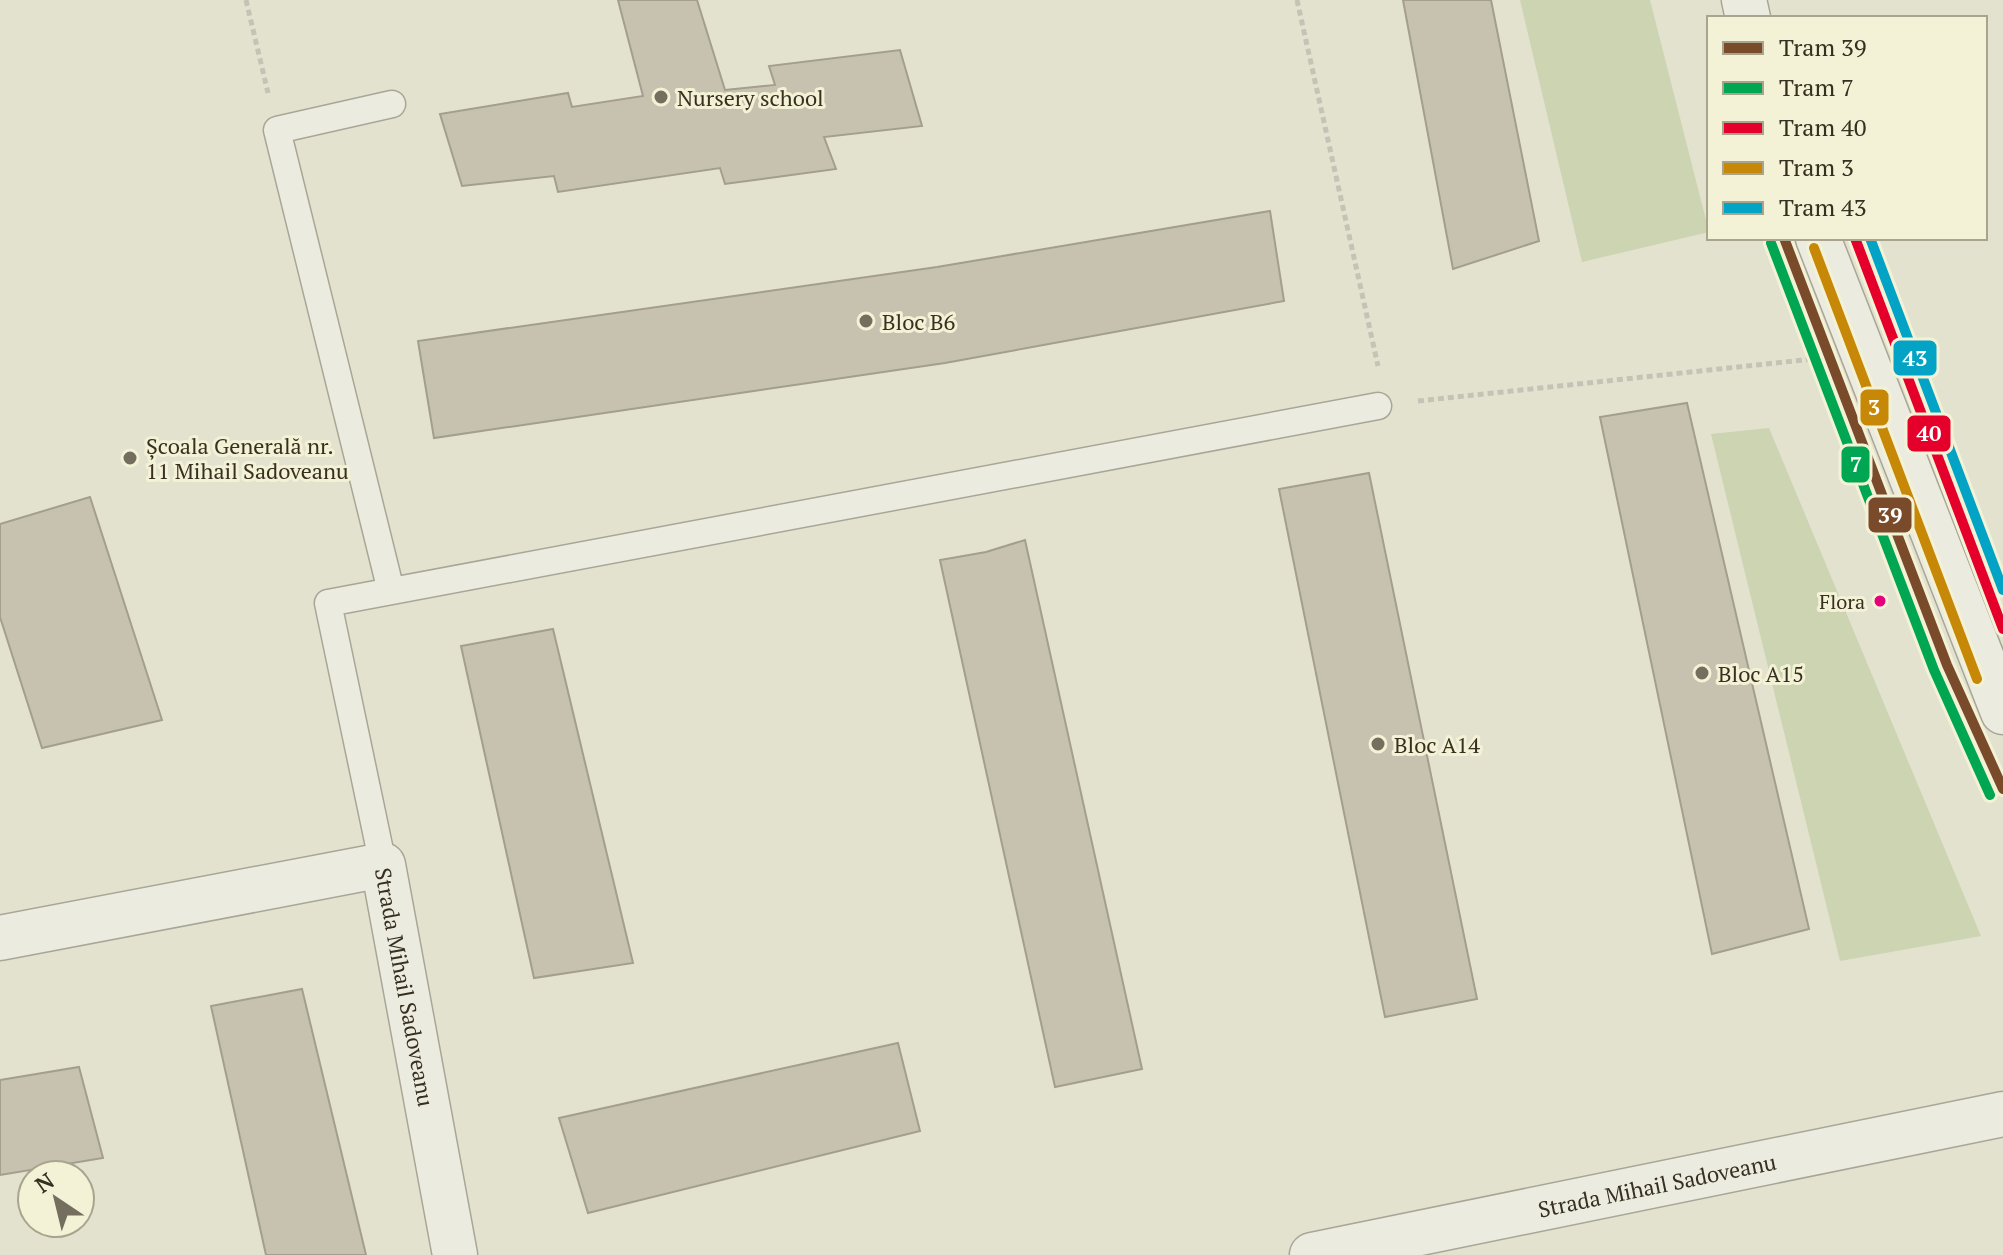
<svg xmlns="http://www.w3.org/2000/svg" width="2003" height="1255" viewBox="0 0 2003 1255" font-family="'PT Serif',serif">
	<rect width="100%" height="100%" fill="#e3e2cf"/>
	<path fill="#ccd4b2" d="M1520 0H1650L1709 232 1582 262Z
		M1769 428 1981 936 1840 961 1711 434Z"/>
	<path fill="#c7c2b0" stroke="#a39e8e" stroke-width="2" d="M618 0H697L725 90 775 85 769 66 900 50 922 126 824 137 836 169 725 184 720 168 558 192 554 176 462 186 440 114 568 93 572 107 643 96Z
		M1403 0H1491L1539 241 1453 269Z
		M1270 211 1284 301 945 363 434 438 418 341 937 267Z
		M1687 403 1809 929 1712 954 1600 417Z
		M1369 473 1477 999 1385 1017 1279 489Z
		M90 497 162 720 42 748 0 617V524Z
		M1025 540 1142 1069 1055 1087 940 560 986 552Z
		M553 629 633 963 534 978 461 646Z
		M302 989 366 1255H266L211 1006Z
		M898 1043 920 1131 588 1213 559 1118Z
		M79 1067 103 1158 0 1175V1080Z"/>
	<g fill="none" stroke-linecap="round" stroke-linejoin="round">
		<defs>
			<path id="service" d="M391 591 277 130 392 104
				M383 865 328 603 1378 406"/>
			<g id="minor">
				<path id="s1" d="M0 938 383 865 455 1255"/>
			</g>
			<g id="tertiary">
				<path d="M1744 0 1748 18"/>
				<path d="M1818 238 2003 712"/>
				<path id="s2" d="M1312 1255 2003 1114"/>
			</g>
		</defs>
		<use href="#service" stroke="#a9a697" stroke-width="29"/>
		<use href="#minor" stroke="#a9a697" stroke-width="47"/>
		<use href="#tertiary" stroke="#a9a697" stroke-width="47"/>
		<path stroke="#c4c3b6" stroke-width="5" stroke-dasharray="6 4" stroke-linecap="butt" d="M246 0 268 93
			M1297 0 1378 366
			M1418 401 1813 359"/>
		<use href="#service" stroke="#ecebe0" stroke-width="26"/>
		<use href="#minor" stroke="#ecebe0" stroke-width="44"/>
		<use href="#tertiary" stroke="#ecebe0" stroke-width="44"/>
		<defs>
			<path id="tram-1" d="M1784 238 1947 665 2003 789"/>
			<path id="tram-2" d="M1771 243 1934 670 1990 795"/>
			<path id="tram-3" d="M1855 238 2003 629"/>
			<path id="tram-4" d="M1814 248 1977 679"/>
			<path id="tram-5" d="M1870 238 2003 590"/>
		</defs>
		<use href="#tram-1" stroke="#f3f2d6" stroke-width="16"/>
		<use href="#tram-2" stroke="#f3f2d6" stroke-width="16"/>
		<use href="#tram-3" stroke="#f3f2d6" stroke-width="16"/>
		<use href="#tram-4" stroke="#f3f2d6" stroke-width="16"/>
		<use href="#tram-5" stroke="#f3f2d6" stroke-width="16"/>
		<use href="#tram-1" stroke="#7a4b2a" stroke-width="10"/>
		<use href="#tram-2" stroke="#00a651" stroke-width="10"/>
		<use href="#tram-3" stroke="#e4002b" stroke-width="10"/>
		<use href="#tram-4" stroke="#c78808" stroke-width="10"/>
		<use href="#tram-5" stroke="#03a3c5" stroke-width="10"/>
	</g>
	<g fill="#736e5d" stroke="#f3f2d6" stroke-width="3">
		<circle cx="661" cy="97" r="8"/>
		<circle cx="866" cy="321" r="8"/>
		<circle cx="130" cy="458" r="8"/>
		<circle cx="1702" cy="673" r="8"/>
		<circle cx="1378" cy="744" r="8"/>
	</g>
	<circle fill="#e5007d" stroke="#f3f2d6" stroke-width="3" cx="1880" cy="601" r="7"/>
	<g text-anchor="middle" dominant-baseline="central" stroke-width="6" stroke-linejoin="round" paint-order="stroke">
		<g font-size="20" fill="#373020" stroke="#f3f2d6" text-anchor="end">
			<text x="1865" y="601">Flora</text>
		</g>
		<g font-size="22" fill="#373020" stroke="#f3f2d6" text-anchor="start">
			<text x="677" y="97">Nursery school</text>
			<text x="882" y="321">Bloc B6</text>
			<text x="146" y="445">Școala Generală nr.<tspan x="146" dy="25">11 Mihail Sadoveanu</tspan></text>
			<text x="1718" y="673">Bloc A15</text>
			<text x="1394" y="744">Bloc A14</text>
		</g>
		<g font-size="22" fill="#373020" stroke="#f3f2d6">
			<text stroke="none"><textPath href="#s1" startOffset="514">Strada Mihail Sadoveanu</textPath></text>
			<text stroke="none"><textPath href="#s2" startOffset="352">Strada Mihail Sadoveanu</textPath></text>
		</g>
	</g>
	<g stroke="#f3f2d6" stroke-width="3">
		<rect x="1892" y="339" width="46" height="38" rx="8" fill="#03a3c5"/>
		<rect x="1859" y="388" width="31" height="39" rx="8" fill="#c78808"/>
		<rect x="1906" y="414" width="46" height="39" rx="8" fill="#e4002b"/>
		<rect x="1840" y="445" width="31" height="39" rx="8" fill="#00a651"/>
		<rect x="1867" y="496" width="46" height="38" rx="8" fill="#7a4b2a"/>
	</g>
	<g font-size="22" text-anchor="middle" font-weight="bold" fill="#fff">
		<text x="1915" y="366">43</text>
		<text x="1874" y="415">3</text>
		<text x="1929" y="441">40</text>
		<text x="1856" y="472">7</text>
		<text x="1890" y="523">39</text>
	</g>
	<rect x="1707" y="16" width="280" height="224" fill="#f3f2d6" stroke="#a8a48d" stroke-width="2"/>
	<rect x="1723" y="42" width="40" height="12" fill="#7a4b2a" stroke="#a8a48d" stroke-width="2"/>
	<text x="1779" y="56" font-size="24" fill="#373020">Tram 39</text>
	<rect x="1723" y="82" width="40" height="12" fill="#00a651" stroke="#a8a48d" stroke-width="2"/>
	<text x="1779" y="96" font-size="24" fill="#373020">Tram 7</text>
	<rect x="1723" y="122" width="40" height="12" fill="#e4002b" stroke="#a8a48d" stroke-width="2"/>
	<text x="1779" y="136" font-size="24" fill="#373020">Tram 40</text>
	<rect x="1723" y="162" width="40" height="12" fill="#c78808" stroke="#a8a48d" stroke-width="2"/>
	<text x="1779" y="176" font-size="24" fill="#373020">Tram 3</text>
	<rect x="1723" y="202" width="40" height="12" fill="#03a3c5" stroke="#a8a48d" stroke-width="2"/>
	<text x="1779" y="216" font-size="24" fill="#373020">Tram 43</text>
	<g transform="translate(56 1199) rotate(325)"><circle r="38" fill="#f3f2d6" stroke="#a8a48d" stroke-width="2"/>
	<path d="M0-6L14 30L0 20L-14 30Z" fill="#736e5d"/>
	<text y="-12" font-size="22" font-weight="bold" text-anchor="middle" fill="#373020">N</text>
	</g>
</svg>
